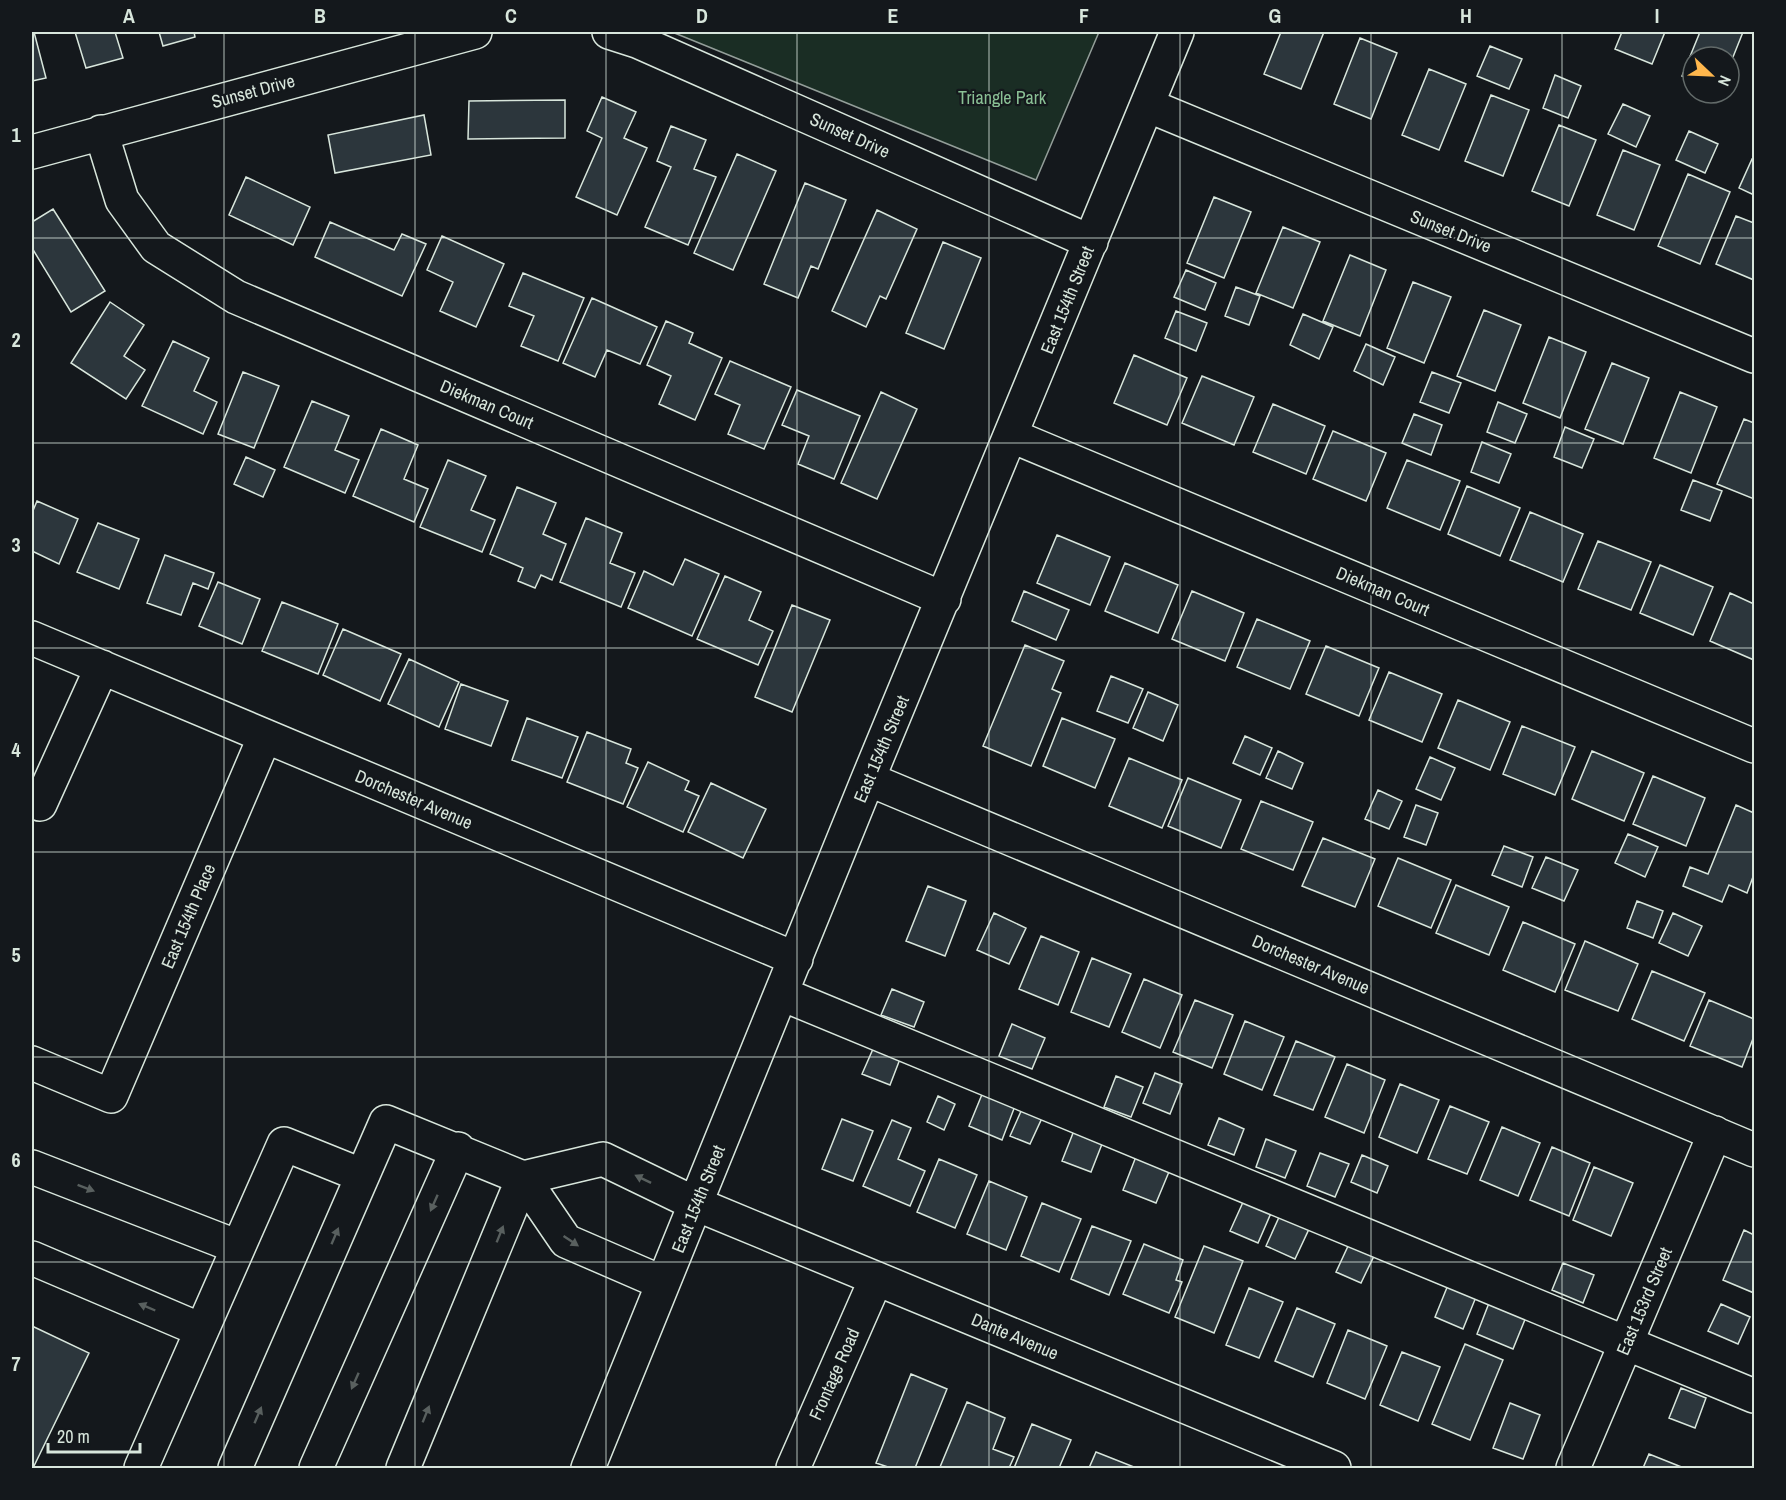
<svg xmlns="http://www.w3.org/2000/svg" width="1786" height="1500" viewBox="0 0 1786 1500" font-family="'Archivo Narrow',sans-serif">
	<rect width="100%" height="100%" fill="#14181c"/>
	<path fill="#1a2d24" stroke="#939e99" stroke-width="1.5" d="M672 32H1099L1036 180Z"/>
	<path fill="#2c363c" stroke="#d8e6dc" stroke-width="1.5" d="M32 32H34L46 78 32 81Z
		M75 32H115L123 58 86 68Z
		M159 32H194L195 37 163 46Z
		M1281 32H1324L1301 89 1264 74Z
		M1622 32H1665L1652 64 1615 49Z
		M1700 32H1743L1729 67V57H1693V80L1682 76Z
		M1360 38 1397 53 1371 119 1334 104Z
		M1490 46 1522 59 1509 89 1477 76Z
		M1429 69 1466 84 1439 150 1402 135Z
		M1555 75 1581 86 1568 118 1543 108Z
		M1491 95 1529 110 1503 176 1465 161Z
		M602 97 636 112 624 138 647 148 617 215 576 197 602 138 587 131Z
		M565 100V138L468 139 469 101Z
		M1623 104 1650 116 1636 147 1608 134Z
		M424 115 431 155 335 173 328 135Z
		M1559 125 1596 140 1569 206 1532 191Z
		M671 126 706 140 694 169 716 177 688 245 645 227 671 167 657 161Z
		M1689 131 1718 144 1705 173 1676 160Z
		M1623 150 1660 165 1634 230 1597 215Z
		M737 154 776 171 733 270 694 253Z
		M1752 159 1754 160V195L1739 188Z
		M1688 174 1730 192 1700 264 1658 246Z
		M246 177 310 207 293 245 229 215Z
		M805 183 846 200 818 269 811 266 798 298 764 284Z
		M1214 197 1251 212 1224 278 1187 263Z
		M53 209 105 291 71 312 32 248V222Z
		M877 210 917 229 886 299 880 296 866 327 832 311Z
		M1736 216 1754 223V280L1716 264Z
		M330 222 394 250 402 234 426 244 402 296 315 257Z
		M1283 227 1320 242 1293 308 1256 293Z
		M442 236 504 264 476 327 440 311 453 282 427 270Z
		M943 242 981 258 944 349 906 333Z
		M1350 255 1386 270 1360 336 1323 321Z
		M1186 270 1216 283 1205 310 1174 297Z
		M523 273 584 298 558 361 521 346 534 316 509 306Z
		M1413 282 1451 297 1424 363 1387 348Z
		M1236 287 1260 296 1249 325 1225 316Z
		M592 298 657 327 640 364 607 350 595 377 563 363Z
		M110 302 144 325 124 356 145 370 126 399 71 363Z
		M1484 310 1521 325 1495 391 1457 376Z
		M1176 311 1207 323 1196 351 1165 338Z
		M1303 314 1333 327 1319 359 1290 345Z
		M666 321 693 333 689 343 722 358 695 420 659 404 671 376 647 365Z
		M1549 337 1586 352 1560 418 1523 403Z
		M173 341 209 358 194 391 217 402 203 434 142 406Z
		M1366 344 1395 357 1383 385 1354 371Z
		M1134 355 1187 378 1167 425 1114 403Z
		M730 361 791 387 764 449 728 434 740 405 715 394Z
		M1612 363 1649 378 1623 444 1585 429Z
		M243 372 279 386 254 448 218 434Z
		M1432 372 1461 383 1449 413 1420 402Z
		M1202 376 1254 397 1234 445 1182 423Z
		M797 390 860 416 834 479 798 464 809 436 782 425Z
		M881 392 917 409 877 499 841 483Z
		M1680 392 1717 407 1691 473 1654 458Z
		M312 401 349 416 335 450 359 460 345 493 284 467Z
		M1498 402 1527 414 1515 443 1487 432Z
		M1273 404 1325 426 1306 474 1253 452Z
		M1414 414 1442 425 1431 455 1402 443Z
		M1744 419 1754 423V499L1717 484Z
		M1565 427 1594 439 1582 468 1554 457Z
		M381 429 418 445 404 479 428 489 414 522 353 496Z
		M1333 431 1386 453 1366 501 1313 479Z
		M1482 442 1511 454 1499 483 1471 472Z
		M246 457 275 470 263 497 234 484Z
		M448 460 486 476 471 510 495 520 482 552 420 527Z
		M1407 460 1460 481 1440 530 1387 508Z
		M1693 480 1722 491 1710 521 1681 510Z
		M1467 486 1520 508 1500 556 1448 534Z
		M517 487 556 503 543 534 566 544 552 580 541 575 535 588 518 581 523 568 490 554Z
		M37 501 78 519 59 564 32 551V513Z
		M1530 512 1583 534 1563 582 1510 560Z
		M586 518 622 533 610 563 635 573 621 607 560 582Z
		M98 523 139 539 119 589 77 572Z
		M1057 535 1110 557 1090 605 1037 583Z
		M1598 541 1651 562 1631 610 1578 589Z
		M165 555 214 573 208 589 193 583 181 615 147 603Z
		M685 559 719 574 692 636 628 608 644 571 673 585Z
		M1125 563 1178 585 1158 633 1105 611Z
		M1660 565 1713 587 1693 635 1640 613Z
		M725 576 761 592 749 620 773 631 758 665 697 639Z
		M218 582 260 599 242 644 199 626Z
		M1024 591 1069 610 1056 640 1012 621Z
		M1192 591 1244 613 1225 661 1172 639Z
		M1730 593 1754 604V660L1710 641Z
		M282 602 338 624 318 674 262 651Z
		M792 605 830 620 792 712 755 697Z
		M1257 619 1310 641 1290 689 1237 667Z
		M343 629 401 654 380 701 323 675Z
		M1025 645 1064 661 1052 689 1061 693 1031 766 983 746Z
		M1326 646 1379 668 1359 716 1306 694Z
		M409 659 459 682 439 727 388 704Z
		M1389 672 1442 694 1422 742 1369 720Z
		M1111 676 1143 689 1128 723 1097 711Z
		M461 684 508 701 491 746 445 729Z
		M1148 692 1178 705 1163 741 1133 728Z
		M1458 700 1510 722 1490 770 1438 748Z
		M527 718 578 737 562 778 512 760Z
		M1062 718 1115 739 1095 788 1043 766Z
		M1522 726 1575 747 1555 795 1503 774Z
		M587 732 631 749 626 763 638 768 623 804 567 782Z
		M1245 736 1272 748 1260 775 1233 763Z
		M1278 751 1303 763 1292 789 1266 778Z
		M1592 751 1644 773 1624 821 1572 799Z
		M1430 757 1455 768 1441 800 1416 789Z
		M1129 758 1182 780 1162 828 1109 806Z
		M648 762 689 781 685 790 699 796 683 832 627 807Z
		M1653 776 1705 798 1686 846 1633 824Z
		M1188 778 1241 800 1221 848 1168 826Z
		M711 783 766 809 743 858 688 832Z
		M1378 790 1402 801 1389 829 1365 819Z
		M1261 801 1313 822 1293 870 1241 849Z
		M1416 805 1438 813 1426 845 1404 837Z
		M1736 805 1754 813V874L1747 893 1729 885 1722 902 1683 886 1690 867 1708 874Z
		M1628 834 1658 847 1645 877 1615 863Z
		M1323 838 1375 859 1355 907 1302 886Z
		M1504 846 1533 857 1522 887 1492 875Z
		M1546 857 1578 870 1564 901 1532 888Z
		M1398 858 1451 880 1431 928 1378 906Z
		M1456 885 1509 907 1489 955 1436 933Z
		M928 886 966 901 945 956 906 941Z
		M1637 901 1663 911 1653 938 1627 928Z
		M994 913 1026 928 1009 964 977 950Z
		M1673 913 1702 926 1688 956 1659 943Z
		M1523 922 1575 944 1555 992 1503 970Z
		M1041 936 1079 952 1058 1005 1019 989Z
		M1585 941 1638 964 1618 1011 1565 990Z
		M1092 958 1131 974 1109 1027 1071 1012Z
		M1652 971 1705 993 1684 1041 1632 1019Z
		M1144 979 1182 995 1160 1048 1122 1032Z
		M892 989 924 1002 914 1027 881 1015Z
		M1195 1000 1233 1015 1212 1068 1173 1052Z
		M1709 1000 1754 1019V1036L1742 1067 1690 1046Z
		M1245 1021 1284 1037 1262 1090 1224 1074Z
		M1012 1024 1045 1038 1032 1069 999 1056Z
		M1296 1041 1335 1057 1313 1110 1274 1095Z
		M873 1049 900 1059 890 1085 862 1074Z
		M1347 1064 1385 1080 1364 1133 1325 1117Z
		M1155 1073 1182 1084 1170 1114 1143 1103Z
		M1116 1076 1143 1087 1131 1117 1104 1107Z
		M1400 1084 1439 1100 1417 1153 1379 1137Z
		M983 1092 1015 1106 1002 1140 969 1126Z
		M938 1096 955 1104 944 1130 927 1122Z
		M1450 1106 1489 1122 1467 1174 1428 1159Z
		M1022 1109 1042 1118 1030 1144 1010 1136Z
		M1219 1118 1244 1129 1234 1155 1208 1145Z
		M842 1119 873 1131 853 1181 822 1169Z
		M892 1120 911 1128 898 1159 925 1171 910 1206 863 1186Z
		M1502 1127 1540 1143 1518 1196 1480 1180Z
		M1075 1128 1104 1139 1091 1172 1062 1161Z
		M1266 1139 1296 1151 1285 1178 1256 1167Z
		M1552 1147 1590 1163 1569 1216 1530 1200Z
		M1320 1153 1349 1164 1335 1197 1307 1186Z
		M1137 1154 1171 1167 1156 1203 1123 1190Z
		M1362 1155 1388 1166 1377 1193 1351 1182Z
		M939 1159 977 1175 955 1228 917 1212Z
		M1594 1167 1633 1183 1611 1236 1573 1220Z
		M989 1181 1027 1197 1006 1250 967 1234Z
		M1244 1200 1271 1213 1258 1243 1230 1231Z
		M1042 1203 1081 1219 1059 1272 1021 1256Z
		M1280 1215 1309 1229 1295 1259 1266 1246Z
		M1092 1226 1131 1241 1109 1295 1071 1279Z
		M1744 1230 1754 1235V1293L1723 1280Z
		M1144 1244 1183 1260 1176 1280 1182 1282 1169 1313 1123 1294Z
		M1349 1244 1374 1256 1361 1283 1336 1272Z
		M1204 1246 1243 1261 1214 1333 1175 1317Z
		M1563 1263 1594 1275 1583 1303 1552 1290Z
		M1448 1285 1476 1297 1463 1329 1435 1317Z
		M1249 1288 1283 1302 1259 1358 1226 1345Z
		M1489 1303 1526 1317 1513 1349 1477 1334Z
		M1721 1304 1750 1317 1738 1344 1708 1331Z
		M1297 1308 1335 1324 1313 1377 1275 1361Z
		M32 1326 89 1353 33 1468H32Z
		M1348 1330 1387 1346 1365 1399 1327 1383Z
		M1465 1344 1503 1360 1470 1440 1432 1424Z
		M1402 1352 1440 1367 1418 1421 1380 1405Z
		M911 1374 947 1389 915 1468H891L876 1463Z
		M1681 1388 1706 1398 1695 1428 1669 1418Z
		M967 1402 1005 1418 993 1449 1014 1457 1009 1468 940 1467Z
		M1510 1403 1540 1415 1523 1459 1493 1448Z
		M1032 1424 1071 1440 1059 1468H1014Z
		M1096 1452 1134 1467V1468H1089Z
		M1649 1454 1684 1468H1643Z"/>
	<g fill="none" stroke-linecap="round" stroke-linejoin="round">
		<defs>
			<path id="minor" d="M609 32 637 41 1091 242
				M1147 105 1754 356
				M101 132 122 200 156 247 236 297 944 599
				M32 152 475 32
				M1012 436 1754 746
				M32 638 796 959
				M868 779 1754 1150
				M40 804 102 667
				M782 994 1754 1396
				M32 1063 111 1096 265 736
				M32 1167 238 1247
				M523 1178 603 1159 696 1204 1334 1468
				M32 1258 201 1330
				M141 1468 284 1144 361 1175
				M235 1468 386 1122 523 1178 566 1241 663 1283
				M316 1468 458 1149
				M403 1468 523 1178
				M588 1468 868 779 1177 32
				M793 1468 876 1279
				M1573 1468 1715 1133"/>
		</defs>
		<use href="#minor" stroke="#d8e6dc" stroke-width="36"/>
		<use href="#minor" stroke="#14181c" stroke-width="33"/>
	</g>
	<defs><path id="oneway-solid" d="M-6-.8H1V-3.2L6.5 0L1 3.2V.8H-6Z" transform="scale(1.5)"/></defs>
	<g fill="#59605f">
		<use href="#oneway-solid" transform="translate(643 1179) rotate(-154)"/>
		<use href="#oneway-solid" transform="translate(86 1188) rotate(21)"/>
		<use href="#oneway-solid" transform="translate(434 1203) rotate(114)"/>
		<use href="#oneway-solid" transform="translate(500 1234) rotate(-68)"/>
		<use href="#oneway-solid" transform="translate(335 1236) rotate(-67)"/>
		<use href="#oneway-solid" transform="translate(571 1241) rotate(34)"/>
		<use href="#oneway-solid" transform="translate(147 1307) rotate(-157)"/>
		<use href="#oneway-solid" transform="translate(355 1381) rotate(114)"/>
		<use href="#oneway-solid" transform="translate(426 1414) rotate(-68)"/>
		<use href="#oneway-solid" transform="translate(258 1415) rotate(-67)"/>
	</g>
	<path fill="none" stroke="#d8e6dc" stroke-width="1.5" stroke-opacity="0.55" d="M224 32V1468M415 32V1468M606 32V1468M797 32V1468M989 32V1468M1180 32V1468M1371 32V1468M1562 32V1468M32 238H1754M32 443H1754M32 648H1754M32 852H1754M32 1057H1754M32 1262H1754"/>
	<g text-anchor="middle" dominant-baseline="central" stroke-width="4.5" stroke-linejoin="round" paint-order="stroke">
		<g font-size="18" fill="#d8e6dc" stroke="#14181c">
			<text transform="translate(253 91) rotate(-15)">Sunset Drive</text>
			<text transform="translate(850 135) rotate(24)">Sunset Drive</text>
			<text transform="translate(1451 231) rotate(22)">Sunset Drive</text>
			<text transform="translate(1067 300) rotate(-68)">East 154th Street</text>
			<text transform="translate(487 404) rotate(23)">Diekman Court</text>
			<text transform="translate(1383 591) rotate(23)">Diekman Court</text>
			<text transform="translate(881 749) rotate(-67)">East 154th Street</text>
			<text transform="translate(414 799) rotate(23)">Dorchester Avenue</text>
			<text transform="translate(188 916) rotate(-67)">East 154th Place</text>
			<text transform="translate(1311 964) rotate(23)">Dorchester Avenue</text>
			<text transform="translate(698 1199) rotate(-68)">East 154th Street</text>
			<text transform="translate(1644 1301) rotate(-67)">East 153rd Street</text>
			<text transform="translate(1015 1336) rotate(23)">Dante Avenue</text>
			<text transform="translate(834 1374) rotate(-66)">Frontage Road</text>
		</g>
		<g font-size="18" fill="#8ac095" stroke="#14181c">
			<text x="1002" y="97">Triangle Park</text>
		</g>
	</g>
	<rect width="1786" height="1500" fill="none" stroke="#14181c" stroke-width="66"/>
	<g transform="translate(1711 75) rotate(113)"><circle r="28" fill="#14181c" stroke="#626a69" stroke-width="1.5"/>
	<path d="M0-4.5L10 22L0 15L-10 22Z" fill="#ffb74d"/>
	<text y="-9" font-size="16" font-weight="bold" text-anchor="middle" fill="#d8e6dc">N</text>
	</g>
	<path d="M48 1443v9h92v-9" fill="none" stroke="#d8e6dc" stroke-width="3"/>
	<text x="57" y="1443" font-size="18" fill="#d8e6dc" stroke="#14181c" stroke-width="4.5" paint-order="stroke">20 m</text>
	<rect x="33" y="33" width="1720" height="1434" fill="none" stroke="#d8e6dc" stroke-width="2"/>
	<g font-size="20" text-anchor="middle" font-weight="bold" fill="#d8e6dc">
		<text x="129" y="23">A</text>
		<text x="320" y="23">B</text>
		<text x="511" y="23">C</text>
		<text x="702" y="23">D</text>
		<text x="893" y="23">E</text>
		<text x="1084" y="23">F</text>
		<text x="1275" y="23">G</text>
		<text x="1466" y="23">H</text>
		<text x="1657" y="23">I</text>
		<text x="16" y="142">1</text>
		<text x="16" y="347">2</text>
		<text x="16" y="552">3</text>
		<text x="16" y="757">4</text>
		<text x="16" y="962">5</text>
		<text x="16" y="1167">6</text>
		<text x="16" y="1371">7</text>
	</g>
</svg>
